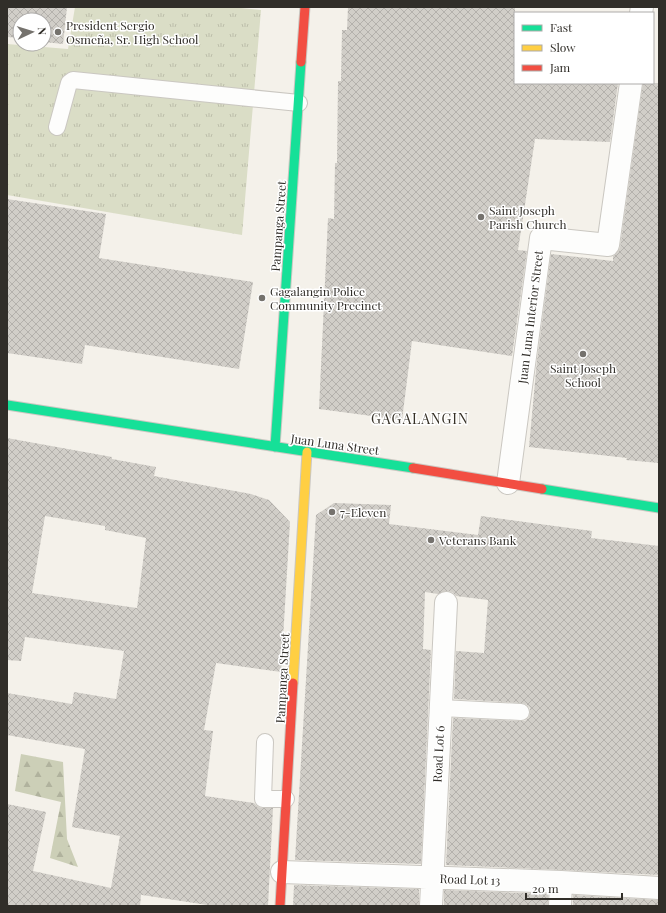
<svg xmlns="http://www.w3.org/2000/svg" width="666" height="913" viewBox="0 0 666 913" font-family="'Playfair Display',serif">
	<defs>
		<pattern id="grass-tufts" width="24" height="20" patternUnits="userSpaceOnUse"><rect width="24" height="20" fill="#daddc6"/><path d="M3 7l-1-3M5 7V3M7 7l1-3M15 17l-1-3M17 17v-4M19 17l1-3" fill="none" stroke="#bcbeaa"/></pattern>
		<pattern id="forest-firs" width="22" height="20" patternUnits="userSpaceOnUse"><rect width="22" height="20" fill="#cccfb7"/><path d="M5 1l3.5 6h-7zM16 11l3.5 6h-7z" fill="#b0b29d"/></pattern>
		<pattern id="building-cross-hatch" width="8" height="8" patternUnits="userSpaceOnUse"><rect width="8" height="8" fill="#d1cec8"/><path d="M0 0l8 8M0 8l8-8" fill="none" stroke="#b4b1ac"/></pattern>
	</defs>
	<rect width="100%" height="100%" fill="#f4f1ea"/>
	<path fill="url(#grass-tufts)" d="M75 7H231L261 10 242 235 7 195V44L68 49Z"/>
	<path fill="url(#forest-firs)" d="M21 754 63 762 67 839 78 867 50 858 61 802 15 791Z"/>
	<path fill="url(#building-cross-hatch)" fill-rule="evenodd" d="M7 7H67L63 44 44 42V20H20V38L7 37Z
		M348 7H515V83H618L610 142 535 139 518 250 527 251 512 356 412 341 402 420 319 409 328 218 334 219 335 163H337L338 81H341L342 30H347Z
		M643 83H659V463L626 460 627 458 529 447 537 360 551 254 613 261V256L618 252 620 247Z
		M7 199 106 214 99 258 253 282 239 369 85 345 82 364 7 353Z
		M7 438 112 457V459L156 467 154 476 251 494 269 500 290 522 281 672 216 663 204 730 213 731 205 796 254 803 258 807 263 808H273L268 906H214L142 895H141L140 906H7V804L46 812 33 871 111 888 120 836 72 827 85 749 7 735V693L72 704 74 692 116 699 124 651 25 637 21 661 7 660ZM45 516 105 526V530L146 538 137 608 32 593Z
		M334 503 391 505 389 524 478 535 481 516 592 531 591 538 659 546V875L562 870 446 865 453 718 521 721H525L529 717 530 712V708L526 704 521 703 454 699 456 651 484 653 488 600 456 596 452 592 446 591 438 594 425 592 423 649 431 650 421 864 295 860 316 515Z
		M294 885 419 889V906H293Z
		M444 890 548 894V906H444Z
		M573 895 659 900V906H573Z"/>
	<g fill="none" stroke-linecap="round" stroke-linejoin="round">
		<defs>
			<path id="lane" d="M57 127 69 83 73 80 299 103
				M441 708 521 712
				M265 742 263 799H286"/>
			<path id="street" d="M641 13 642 7
				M508 483 541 238 608 245 631 83
				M282 872 561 882 659 888
				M431 906 446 603
				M560 906 561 882"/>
			<path id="fast" d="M7 405 413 468
				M275 447 301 62
				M542 489 659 508"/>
			<path id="slow" d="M293 683 307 452"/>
			<path id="jam" d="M301 62 305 7
				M413 468 542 489
				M280 906 293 683"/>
		</defs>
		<use href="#lane" stroke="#cac7c1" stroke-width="18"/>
		<use href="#street" stroke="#cac7c1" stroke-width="24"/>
		<use href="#fast" stroke="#cac7c1" stroke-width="11"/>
		<use href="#slow" stroke="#cac7c1" stroke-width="11"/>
		<use href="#jam" stroke="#cac7c1" stroke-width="11"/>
		<use href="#lane" stroke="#fdfdfc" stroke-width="16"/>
		<use href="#street" stroke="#fdfdfc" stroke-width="22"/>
		<use href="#fast" stroke="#16e098" stroke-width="9"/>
		<use href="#slow" stroke="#ffcf43" stroke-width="9"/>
		<use href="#jam" stroke="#f24e42" stroke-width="9"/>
	</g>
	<g fill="#75726d" stroke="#fff" stroke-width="1.5">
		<circle cx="58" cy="32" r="4"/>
		<circle cx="481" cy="217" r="4"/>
		<circle cx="262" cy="298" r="4"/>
		<circle cx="583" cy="354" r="4"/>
		<circle cx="332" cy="512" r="4"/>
		<circle cx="431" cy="540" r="4"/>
	</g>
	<g text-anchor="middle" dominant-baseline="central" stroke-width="3" stroke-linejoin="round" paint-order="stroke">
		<g font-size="12" fill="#312e29" stroke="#fff" text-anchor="start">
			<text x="66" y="25">President Sergio<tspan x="66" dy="14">Osmeña, Sr. High School</tspan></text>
			<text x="489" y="210">Saint Joseph<tspan x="489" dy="14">Parish Church</tspan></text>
			<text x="270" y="291">Gagalangin Police<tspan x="270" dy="14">Community Precinct</tspan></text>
			<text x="583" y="368" text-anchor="middle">Saint Joseph<tspan x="583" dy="14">School</tspan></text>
			<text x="340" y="512">7-Eleven</text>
			<text x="439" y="540">Veterans Bank</text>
		</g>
		<g font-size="12" fill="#312e29" stroke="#fff">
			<text transform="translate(278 226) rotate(-86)">Pampanga Street</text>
			<text transform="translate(530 317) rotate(-83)">Juan Luna Interior Street</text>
			<text transform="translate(335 444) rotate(8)">Juan Luna Street</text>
			<text transform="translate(282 678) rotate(-87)">Pampanga Street</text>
			<text transform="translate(438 754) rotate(-87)">Road Lot 6</text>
			<text transform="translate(470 879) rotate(2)">Road Lot 13</text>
		</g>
		<g font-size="14" letter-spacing="1" fill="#353026" stroke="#fff">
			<text x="420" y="418">GAGALANGIN</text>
		</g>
	</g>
	<rect width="666" height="913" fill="none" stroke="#312e29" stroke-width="16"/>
	<rect x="514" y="12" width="140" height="72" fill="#ffffff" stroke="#adaba9"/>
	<rect x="522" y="25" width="20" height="6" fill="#16e098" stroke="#adaba9"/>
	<text x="550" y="32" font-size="12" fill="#312e29">Fast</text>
	<rect x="522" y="45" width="20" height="6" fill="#ffcf43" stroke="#adaba9"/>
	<text x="550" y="52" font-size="12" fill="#312e29">Slow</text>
	<rect x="522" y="65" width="20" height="6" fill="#f24e42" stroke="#adaba9"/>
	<text x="550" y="72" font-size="12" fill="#312e29">Jam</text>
	<g transform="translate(32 32) rotate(86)"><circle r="19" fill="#ffffff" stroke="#adaba9"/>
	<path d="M0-3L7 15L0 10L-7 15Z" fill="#75726d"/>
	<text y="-6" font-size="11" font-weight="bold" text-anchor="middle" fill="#312e29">N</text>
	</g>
	<path d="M526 893v6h96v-6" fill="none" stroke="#312e29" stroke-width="2"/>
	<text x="532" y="893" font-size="12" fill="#312e29" stroke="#ffffff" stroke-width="3" paint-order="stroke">20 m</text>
</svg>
